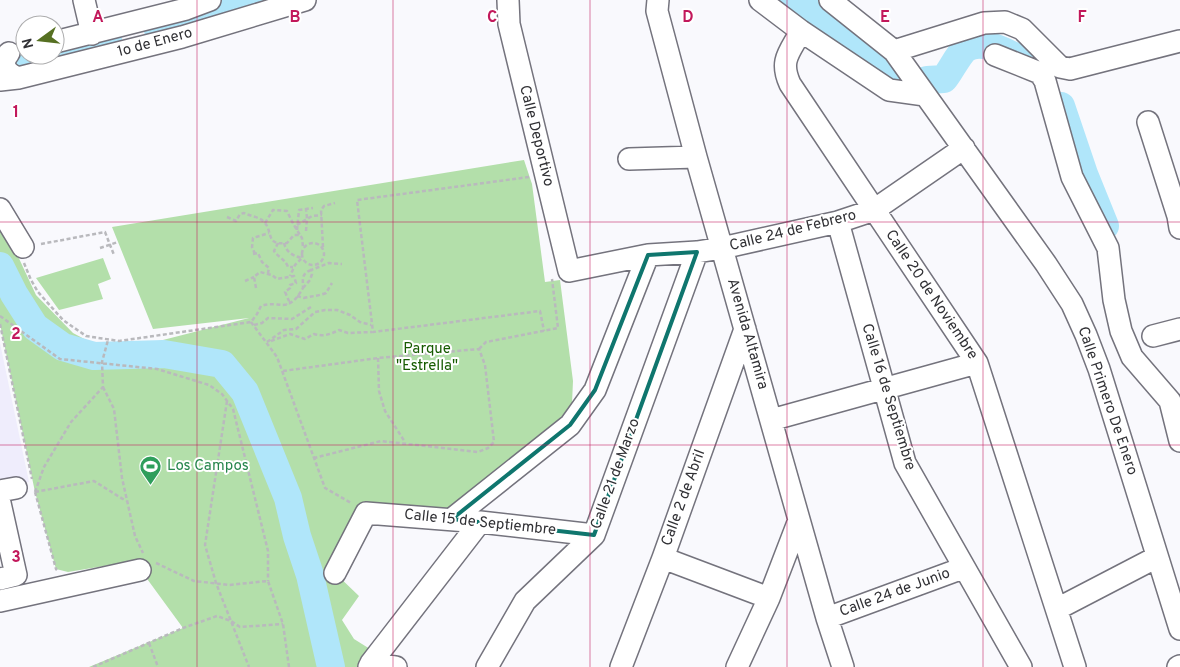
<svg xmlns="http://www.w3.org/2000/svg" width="1180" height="667" viewBox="0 0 1180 667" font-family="Overpass,sans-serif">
	<rect width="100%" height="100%" fill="#f9f9fd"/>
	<path fill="#efedfc" d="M0 343 29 482 0 488Z"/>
	<path fill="#b3dfaa" d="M524 160 532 184 545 282 560 280 573 381 572 403 557 423 452 519 366 513 335 573 359 596 342 620 354 639 378 654 369 667H89L183 628 134 561 68 572 56 569 35 492 0 324V224L16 252 36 295 73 333 90 342 121 345 159 341 249 318 153 329 112 227Z
		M103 258 111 279 98 284 103 299 59 310 36 278Z"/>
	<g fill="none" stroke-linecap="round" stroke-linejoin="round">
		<path stroke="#b0e6fa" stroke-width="28" d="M790 0 821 15 902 71
			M157 27 190 18 249 0
			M55 53 108 40
			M1 67 47 55
			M927 80 944 79C950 72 958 55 965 49 981 37 1007 53 1022 60
			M1061 106 1084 174 1105 226
			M0 266 14 294 35 327 63 347 94 356 164 354 222 364 245 392 288 498 297 536 310 575 331 667"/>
		<defs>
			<path id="minor" d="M84 0 92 34
				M508 0 509 24 569 271 648 255 697 252 722 248 838 222 874 210 964 148
				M658 0 657 11 696 157 827 618 843 667
				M760 0 801 31 889 90 925 95
				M830 0 894 51 1046 264 1072 304 1086 335 1099 369 1180 629
				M801 31C790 52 779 60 790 84L977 363 1075 667
				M55 42 186 9 210 0
				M894 51 984 23 1005 22 1022 29 1060 67 1070 69 1180 41
				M9 53C0 64 5 72 18 78
				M995 55 1040 73 1045 81 1072 177 1108 248 1114 300 1121 331 1132 357 1170 401 1180 441
				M0 80 18 78 182 37 305 0
				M1148 122 1178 216 1180 228
				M629 159 696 157
				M0 209 23 247
				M838 222 905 463 1021 667
				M1153 336 1180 329
				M771 420 977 363
				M0 491 16 488
				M0 503 16 575 0 579
				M452 519 570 425 595 390 648 255
				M663 558 769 598
				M335 573 366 513 480 522 594 535
				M0 601 140 570
				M1057 609 1157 557
				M827 618 963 568
				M371 663 396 667
				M369 667 371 663 480 522
				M487 667 525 601 594 535 697 252
				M621 667 663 558 745 329
				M737 667 769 598 799 520
				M1178 667 1180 666"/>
		</defs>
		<use href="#minor" stroke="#74737d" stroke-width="24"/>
		<path stroke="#b9b9bd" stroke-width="2.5" stroke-dasharray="4 2.5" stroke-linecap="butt" d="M529 177 357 200 373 332 540 311 544 331
			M227 217 236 221 240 214 244 213C250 216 259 217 263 221 274 230 264 246 287 243L294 235H300L302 238 303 247
			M265 223 273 210 287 211C291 220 295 227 300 235
			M297 225 312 216 322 215
			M297 230 299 210 313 208
			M306 231 307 218 306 209
			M302 254a11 11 0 1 1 22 0a11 11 0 1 1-22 0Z
			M278 243 274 251C278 257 285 259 288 267H293
			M284 243C286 252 293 256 302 258L295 265 290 276
			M41 244 105 232 114 255
			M323 247 321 210 324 206 335 203
			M100 248 118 242
			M253 254 258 253 262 262 269 268 268 273
			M255 254 252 247 253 238 269 233
			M24 263 31 280 38 292 63 320 86 336 119 341 251 322 257 314 261 306C280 299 287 316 303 288 303 279 301 274 311 270
			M245 281 254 277
			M256 288 254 277 260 272 272 275 277 279 294 276 296 283 290 285V288L285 292 289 301 287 304
			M303 288 310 280 312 274 311 270 329 263 342 264
			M297 296 304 298C312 296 318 296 326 293L332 283
			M0 316 60 359 157 369 209 385 222 394 233 409 268 551V581
			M251 322 277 357 325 488 351 503
			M0 324 32 479
			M254 325 262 323 268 318 292 319 311 307
			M271 341 290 334 305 339 314 334C324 337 331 334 339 330L348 333 372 332
			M267 342 284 330 296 329 315 312 325 310H337L350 315 360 322 371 325
			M479 349 486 342 558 328 552 279
			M378 358 379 391 385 411 405 442
			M283 371 378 358 479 349 485 365 494 442 488 448 478 452 381 441 314 458
			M103 387 114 409 122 478 135 536 143 553
			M227 401 205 545 216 583 249 667
			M35 492 56 569 57 570
			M35 492 44 467 71 422 103 387 102 362 108 340
			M35 492 94 481 126 501
			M156 563 194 581 229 585 268 581 283 624 289 667
			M149 643 158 667
			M93 667 183 628 217 616 231 621 240 627 283 624"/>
		<use href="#minor" stroke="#fff" stroke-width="21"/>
	</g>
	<path fill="none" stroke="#0f766e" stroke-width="4" stroke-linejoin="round" d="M697 252 594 535 452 519 570 425 595 390 648 255Z"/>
	<path fill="none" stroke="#c2185b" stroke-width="1" stroke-opacity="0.55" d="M197 0V667M393 0V667M590 0V667M787 0V667M983 0V667M0 222H1180M0 445H1180"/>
	<defs>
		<symbol id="stadium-pin" viewBox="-11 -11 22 30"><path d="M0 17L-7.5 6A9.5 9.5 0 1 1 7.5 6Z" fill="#2e9e5b" stroke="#fff"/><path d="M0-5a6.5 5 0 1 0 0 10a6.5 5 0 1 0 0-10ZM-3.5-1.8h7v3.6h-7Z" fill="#fff"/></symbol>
	</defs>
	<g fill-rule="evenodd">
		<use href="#stadium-pin" x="138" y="454" width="25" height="34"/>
	</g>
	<g text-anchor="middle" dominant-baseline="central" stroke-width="4" stroke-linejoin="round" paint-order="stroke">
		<g font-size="15" fill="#313135" stroke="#fff">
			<text transform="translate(155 43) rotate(-15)">1o de Enero</text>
			<text transform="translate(536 136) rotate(76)">Calle Deportivo</text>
			<text transform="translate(793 231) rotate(-14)">Calle 24 de Febrero</text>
			<text transform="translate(931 295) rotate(56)">Calle 20 de Noviembre</text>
			<text transform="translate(747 334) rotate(74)">Avenida Altamira</text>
			<text transform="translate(888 397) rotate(73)">Calle 16 de Septiembre</text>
			<text transform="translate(1107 401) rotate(71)">Calle Primero De Enero</text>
			<text transform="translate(616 474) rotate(-70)">Calle 21 de Marzo</text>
			<text transform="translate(684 498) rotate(-70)">Calle 2 de Abril</text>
			<text transform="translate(480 523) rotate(6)">Calle 15 de Septiembre</text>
			<text transform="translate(895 593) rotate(-20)">Calle 24 de Junio</text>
		</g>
		<g font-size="15" fill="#165b00" stroke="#fff">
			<text x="427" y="349">Parque<tspan x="427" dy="17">"Estrella"</tspan></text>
		</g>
		<g font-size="15" fill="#27864d" stroke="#fff" text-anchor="start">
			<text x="167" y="466">Los Campos</text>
		</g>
	</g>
	<g font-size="16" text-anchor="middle" font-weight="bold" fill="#c2185b" stroke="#fff" stroke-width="4" stroke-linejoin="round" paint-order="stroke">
		<text x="98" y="22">A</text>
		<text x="295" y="22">B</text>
		<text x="492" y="22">C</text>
		<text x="688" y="22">D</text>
		<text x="885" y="22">E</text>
		<text x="1082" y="22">F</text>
		<text x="16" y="117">1</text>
		<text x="16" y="339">2</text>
		<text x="16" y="562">3</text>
	</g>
	<g transform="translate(40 40) rotate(255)"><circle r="24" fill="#ffffff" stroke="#adadae"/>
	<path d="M0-4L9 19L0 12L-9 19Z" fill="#567022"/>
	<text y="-8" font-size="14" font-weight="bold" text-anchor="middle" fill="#313135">N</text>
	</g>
</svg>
